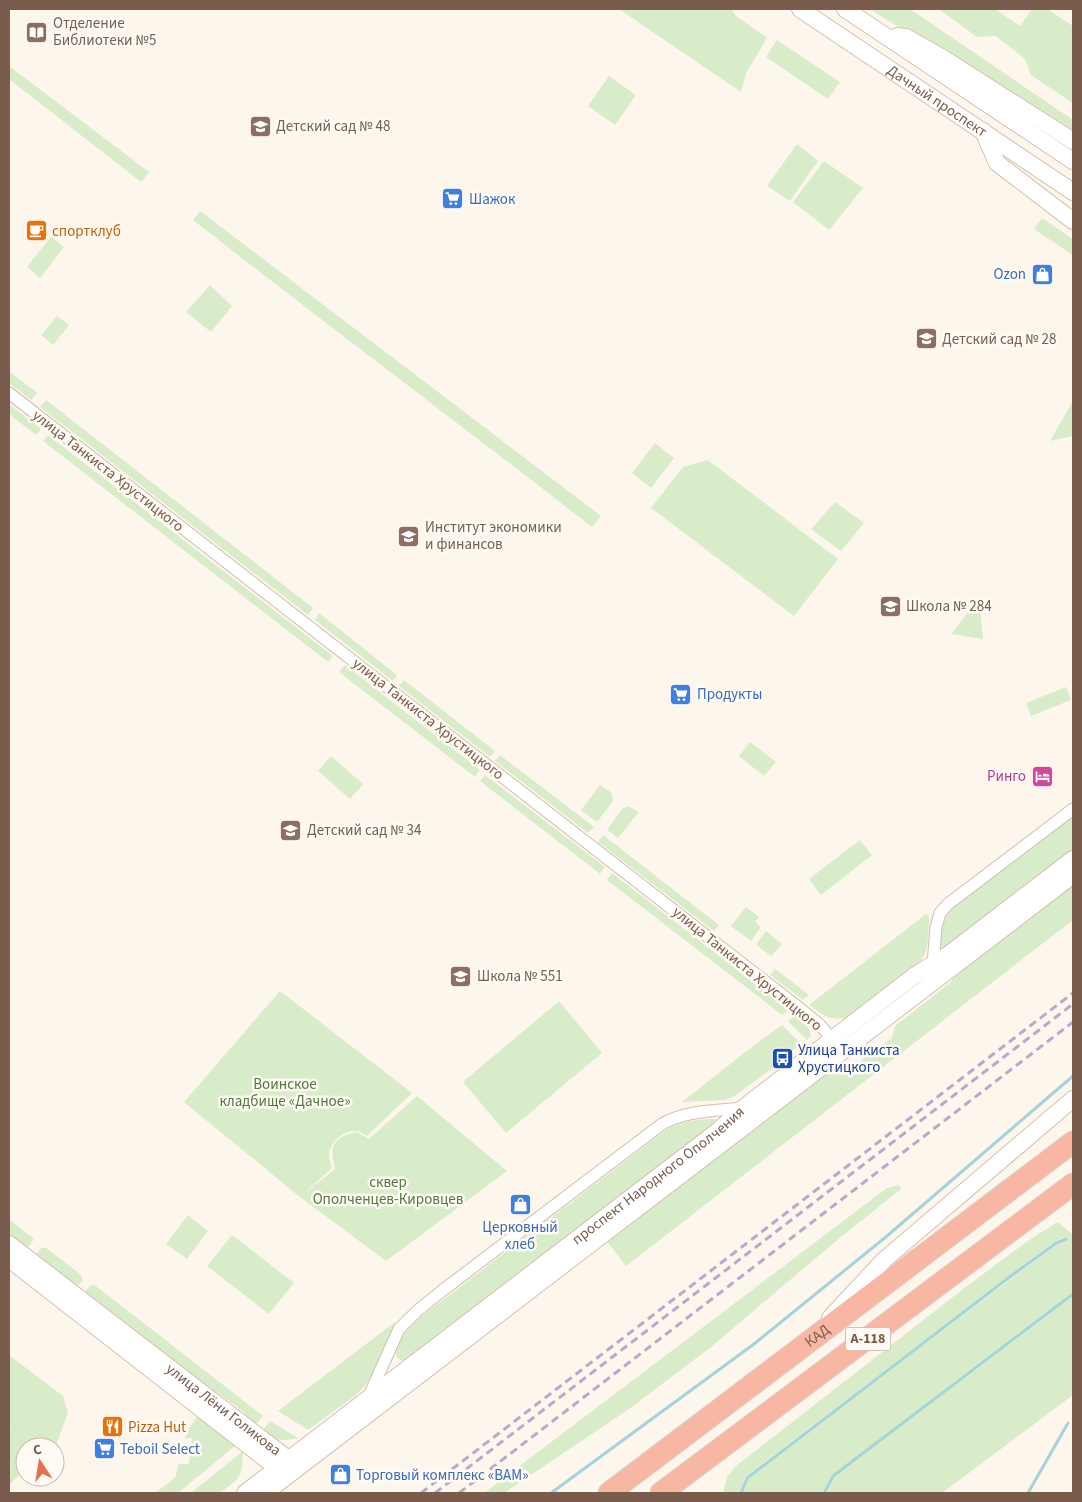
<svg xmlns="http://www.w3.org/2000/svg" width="1082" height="1502" viewBox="0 0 1082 1502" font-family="'Source Sans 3',sans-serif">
	<rect width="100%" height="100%" fill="#fdf6ec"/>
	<path fill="#d8ecc9" d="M619 9H731L736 16 767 38 746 73 741 92Z
		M869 9H910L1073 120V132Z
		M934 9H995L1020 26 1032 9H1047L1073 26V103L1031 75 1025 59 996 36 977 37 940 10Z
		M777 40 840 82 828 99 766 57Z
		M9 66 149 172 141 182 9 79Z
		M609 76 636 95 615 125 588 106Z
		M797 144 818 161 790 201 767 186Z
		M824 161 863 188 829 230 793 202Z
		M200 211 601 516 592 527C460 424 326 324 193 220Z
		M1042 218 1073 239V255L1034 229Z
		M52 237 64 247 40 278 27 267 50 238Z
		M210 285 232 306 211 332 186 312Z
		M57 316 69 325 53 345 41 335Z
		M9 371 37 393 31 400 9 383Z
		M46 400 313 608 308 615 40 407Z
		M1073 401V436L1050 441Z
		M9 404 41 429 36 435 9 414Z
		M48 435 333 656 328 662 43 441Z
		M655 443 674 458 651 488 632 473Z
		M708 460 838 559 794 616 651 508 683 467Z
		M835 502 864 523 841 551 811 529Z
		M979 598 983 639 951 634Z
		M319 613 397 675 393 681 315 620Z
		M345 665 480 770 475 777 339 672Z
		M404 680 495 751 490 757 399 686Z
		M1066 687 1071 700 1031 716 1026 703Z
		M750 742 776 762 764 776 739 756Z
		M500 755 594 827 588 833 495 761Z
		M331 756 363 784 350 799 318 771Z
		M485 775 605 867 600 874 480 781Z
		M600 785 611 792 613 801 597 822 581 810Z
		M628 806 639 812 618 838 607 830 622 809Z
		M1073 816V850L943 949 941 946C941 929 940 922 952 908Z
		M603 835 719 925 714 931 598 842Z
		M860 840 872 855 821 895 809 879Z
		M612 873 789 1010 782 1015 607 880Z
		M1073 881V920L626 1266 606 1240 826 1071 830 1075 855 1065 892 1038 895 1026 951 982 957 969Z
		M746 907 759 917 755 922 761 927 751 941 731 926Z
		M926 914 929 917C928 933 930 951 919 963L849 1017C830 1022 824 1015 809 1005Z
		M766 931 782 944 771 956 756 945Z
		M775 969 809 995 803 1000 770 975Z
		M280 991 412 1093 367 1136C364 1134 360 1131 356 1131 343 1130 329 1142 329 1156 329 1159 331 1164 332 1168L301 1196 335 1169C329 1146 333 1137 357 1132L369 1139 417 1096 507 1171 386 1261 300 1197 184 1102Z
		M559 1001 602 1053 506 1133 463 1082Z
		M796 1015C803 1021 809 1026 811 1036L807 1040 788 1021Z
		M782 1025 801 1044 774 1064V1067L733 1097 724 1100 682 1102 753 1046Z
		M716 1119 717 1123 405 1361 400 1360 396 1356C395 1340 409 1328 419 1318L666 1130C682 1121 698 1119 716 1119Z
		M899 1185 901 1189 836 1241 711 1347 629 1409 504 1493H484L887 1188Z
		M188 1215 208 1231 187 1259 166 1244Z
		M9 1219 34 1239 27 1249 9 1235Z
		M1058 1222 1073 1235V1292L831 1476 822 1493H742L748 1478 1057 1244 1066 1240 1065 1237 1055 1241 745 1477 740 1493H723L727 1477 736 1466 967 1286 1032 1238Z
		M232 1235 294 1283 269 1314 207 1266Z
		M41 1248H46L80 1274 83 1280 76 1288 35 1256Z
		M93 1285 96 1286 263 1416 255 1425 243 1416 245 1413 217 1392 215 1395 83 1293 90 1286Z
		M1073 1296V1395L942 1493H826L834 1477Z
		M395 1322 371 1376 364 1387 355 1396 308 1430 278 1411Z
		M9 1355 63 1396 68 1413 56 1445 53 1447H25V1469L9 1485V1431L11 1427 9 1428Z
		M198 1416 236 1445 178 1493H155L175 1478 179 1464H189L192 1438H185L190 1427Z
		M270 1421 298 1438C283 1442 274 1440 262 1431Z
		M243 1451 242 1469 238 1478 233 1483 220 1493H191Z"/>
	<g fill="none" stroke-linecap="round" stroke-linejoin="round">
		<path stroke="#a5d3da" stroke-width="3" d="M551 1493 754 1344 887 1236 1073 1076
			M741 1493 747 1478 1011 1276 1056 1243 1066 1239
			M824 1493 833 1476 1073 1294
			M1028 1493 1068 1423"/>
		<defs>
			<path id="street" d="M9 393 798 1007 820 1025 836 1044
				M933 965 936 927 940 913 948 904 1073 809
				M368 1398 399 1329 417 1311 443 1290 662 1124C687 1110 715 1111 743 1108"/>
			<g id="secondary">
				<path id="s1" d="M800 9 1073 192"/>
				<path d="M845 9 1073 161"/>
				<path d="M897 36 906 37 943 58 1073 141"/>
				<path d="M983 131 997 163 1073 221"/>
				<path id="s2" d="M9 1244 288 1459 291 1468"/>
				<path d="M9 1259 277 1468 287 1471"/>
				<path d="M830 1318 884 1260 1073 1099"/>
				<path id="s3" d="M245 1493 719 1130 743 1108 914 976 949 954 1073 859"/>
				<path d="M265 1493 1073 875"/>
			</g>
			<g id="highway">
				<path id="s4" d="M609 1493 1073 1142"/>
				<path d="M661 1493 1073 1184"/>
			</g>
		</defs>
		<use href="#street" stroke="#d1beb0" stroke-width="13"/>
		<use href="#secondary" stroke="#d6c0b0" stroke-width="18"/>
		<use href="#highway" stroke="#dad1cd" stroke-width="23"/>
		<use href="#street" stroke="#fff" stroke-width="11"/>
		<use href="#secondary" stroke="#fff" stroke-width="16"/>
		<use href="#highway" stroke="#f7b7a3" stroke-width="21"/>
		<path stroke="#b9a8c9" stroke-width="3" stroke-dasharray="8 5" stroke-linecap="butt" d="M421 1493 1073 993
			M435 1493 1073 1004
			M459 1493 1073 1022"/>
	</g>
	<defs>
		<symbol id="library-square" viewBox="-11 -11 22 22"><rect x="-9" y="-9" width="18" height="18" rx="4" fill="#8d6e63" stroke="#fffaf3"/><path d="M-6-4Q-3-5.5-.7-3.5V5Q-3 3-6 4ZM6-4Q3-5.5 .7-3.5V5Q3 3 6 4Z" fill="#fff"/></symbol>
		<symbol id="school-square" viewBox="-11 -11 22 22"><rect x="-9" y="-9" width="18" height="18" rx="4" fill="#8d6e63" stroke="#fffaf3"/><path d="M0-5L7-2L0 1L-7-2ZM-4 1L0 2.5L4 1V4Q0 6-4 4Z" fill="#fff"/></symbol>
		<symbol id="supermarket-square" viewBox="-11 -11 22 22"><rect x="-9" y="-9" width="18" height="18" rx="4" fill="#3f7fe0" stroke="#fffaf3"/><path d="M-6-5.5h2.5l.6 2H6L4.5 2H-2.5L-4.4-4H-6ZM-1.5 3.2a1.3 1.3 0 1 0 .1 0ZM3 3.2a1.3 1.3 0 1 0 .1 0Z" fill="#fff"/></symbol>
		<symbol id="cafe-square" viewBox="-11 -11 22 22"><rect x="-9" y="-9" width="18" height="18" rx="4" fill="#e8710a" stroke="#fffaf3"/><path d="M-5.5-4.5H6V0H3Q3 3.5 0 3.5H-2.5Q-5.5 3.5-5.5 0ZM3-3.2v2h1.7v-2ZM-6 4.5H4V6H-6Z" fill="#fff"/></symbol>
		<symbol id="shop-square" viewBox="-11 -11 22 22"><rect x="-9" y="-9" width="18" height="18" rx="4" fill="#3f7fe0" stroke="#fffaf3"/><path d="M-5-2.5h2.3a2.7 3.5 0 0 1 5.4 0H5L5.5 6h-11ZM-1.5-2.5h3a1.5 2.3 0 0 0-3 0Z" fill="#fff"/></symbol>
		<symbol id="university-square" viewBox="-11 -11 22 22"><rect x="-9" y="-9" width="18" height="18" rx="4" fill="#8d6e63" stroke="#fffaf3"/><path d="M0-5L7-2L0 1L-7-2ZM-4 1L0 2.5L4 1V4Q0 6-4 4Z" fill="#fff"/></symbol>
		<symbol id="hotel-square" viewBox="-11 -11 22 22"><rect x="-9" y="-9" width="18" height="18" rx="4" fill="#d1479c" stroke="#fffaf3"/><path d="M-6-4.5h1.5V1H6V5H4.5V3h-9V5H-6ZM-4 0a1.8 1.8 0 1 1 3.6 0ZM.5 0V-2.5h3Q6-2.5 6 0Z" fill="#fff"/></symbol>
		<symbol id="bus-square" viewBox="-11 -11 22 22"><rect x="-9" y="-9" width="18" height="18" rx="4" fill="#1a4fb4" stroke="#fffaf3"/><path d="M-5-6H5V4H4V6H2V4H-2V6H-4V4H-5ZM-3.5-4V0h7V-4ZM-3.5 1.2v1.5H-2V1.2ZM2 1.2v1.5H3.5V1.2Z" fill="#fff"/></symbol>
		<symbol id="restaurant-square" viewBox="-11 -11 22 22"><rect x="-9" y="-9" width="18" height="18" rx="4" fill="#e8710a" stroke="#fffaf3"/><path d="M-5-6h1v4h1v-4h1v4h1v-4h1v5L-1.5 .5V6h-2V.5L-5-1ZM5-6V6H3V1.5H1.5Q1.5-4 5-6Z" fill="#fff"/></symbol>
	</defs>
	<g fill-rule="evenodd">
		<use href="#library-square" x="24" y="20" width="25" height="25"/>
		<use href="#school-square" x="248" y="114" width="25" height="25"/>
		<use href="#supermarket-square" x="440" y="186" width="25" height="25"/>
		<use href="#cafe-square" x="24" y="218" width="25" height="25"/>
		<use href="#shop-square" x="1030" y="262" width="25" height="25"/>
		<use href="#school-square" x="914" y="326" width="25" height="25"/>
		<use href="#university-square" x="396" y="524" width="25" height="25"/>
		<use href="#school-square" x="878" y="594" width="25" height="25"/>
		<use href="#supermarket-square" x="668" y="682" width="25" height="25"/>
		<use href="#hotel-square" x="1030" y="764" width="25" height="25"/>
		<use href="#school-square" x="278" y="818" width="25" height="25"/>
		<use href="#school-square" x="448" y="964" width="25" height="25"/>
		<use href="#bus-square" x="770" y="1046" width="25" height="25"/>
		<use href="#shop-square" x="508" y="1192" width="25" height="25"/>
		<use href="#restaurant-square" x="100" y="1414" width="25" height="25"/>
		<use href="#supermarket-square" x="92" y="1436" width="25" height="25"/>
		<use href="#shop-square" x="328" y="1462" width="25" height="25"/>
	</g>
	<g text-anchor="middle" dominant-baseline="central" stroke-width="5" stroke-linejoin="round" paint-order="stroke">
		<rect fill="#fffaf3" stroke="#a28b7f" stroke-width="1" x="845.5" y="1327.5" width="45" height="23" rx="4"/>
		<g font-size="14" font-weight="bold" fill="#7a5c4d">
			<text x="868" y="1339">А-118</text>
		</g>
		<g font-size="15" fill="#785e54" stroke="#fffaf3" text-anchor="start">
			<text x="53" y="23">Отделение<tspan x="53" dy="17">Библиотеки №5</tspan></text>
			<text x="276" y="126">Детский сад № 48</text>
			<text x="942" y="339">Детский сад № 28</text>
			<text x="425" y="527">Институт экономики<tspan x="425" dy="17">и финансов</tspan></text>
			<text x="906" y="606">Школа № 284</text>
			<text x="307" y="830">Детский сад № 34</text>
			<text x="477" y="976">Школа № 551</text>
		</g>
		<g font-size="15" fill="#7a5c4d" stroke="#fffaf3">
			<text stroke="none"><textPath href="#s1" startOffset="165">Дачный проспект</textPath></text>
			<text transform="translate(108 471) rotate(38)">улица Танкиста Хрустицкого</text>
			<text transform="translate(428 719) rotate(38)">улица Танкиста Хрустицкого</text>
			<text transform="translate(747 969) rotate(39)">улица Танкиста Хрустицкого</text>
			<text stroke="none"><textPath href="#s3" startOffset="521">проспект Народного Ополчения</textPath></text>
			<text stroke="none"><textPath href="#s4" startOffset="261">КАД</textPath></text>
			<text stroke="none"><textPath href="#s2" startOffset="271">улица Лёни Голикова</textPath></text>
		</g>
		<g font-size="15" fill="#366cbe" stroke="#fffaf3" text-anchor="start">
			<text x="469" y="199">Шажок</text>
			<text x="1026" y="274" text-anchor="end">Ozon</text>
			<text x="697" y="694">Продукты</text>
			<text x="520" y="1227" text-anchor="middle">Церковный<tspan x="520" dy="17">хлеб</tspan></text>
			<text x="120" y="1449">Teboil Select</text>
			<text x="356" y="1475">Торговый комплекс «ВАМ»</text>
		</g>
		<g font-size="15" fill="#c56008" stroke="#fffaf3" text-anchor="start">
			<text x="52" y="231">спортклуб</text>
			<text x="128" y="1427">Pizza Hut</text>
		</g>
		<g font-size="15" fill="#b23c85" stroke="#fffaf3" text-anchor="end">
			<text x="1026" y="776">Ринго</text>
		</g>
		<g font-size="15" fill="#164399" stroke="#fffaf3" text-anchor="start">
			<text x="798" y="1050">Улица Танкиста<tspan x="798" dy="17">Хрустицкого</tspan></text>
		</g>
		<g font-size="15" fill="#537a41" stroke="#fffaf3">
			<text x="285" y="1084">Воинское<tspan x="285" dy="17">кладбище «Дачное»</tspan></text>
			<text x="388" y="1182">сквер<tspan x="388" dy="17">Ополченцев-Кировцев</tspan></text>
		</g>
	</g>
	<rect width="1082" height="1502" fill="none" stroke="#7a5c4d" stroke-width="20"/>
	<g transform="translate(40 1462) rotate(348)"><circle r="24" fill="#fffaf3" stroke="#cabbb1"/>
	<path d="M0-4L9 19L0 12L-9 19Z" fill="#e76f51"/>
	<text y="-8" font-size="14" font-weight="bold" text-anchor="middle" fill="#7a5c4d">С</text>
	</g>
</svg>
